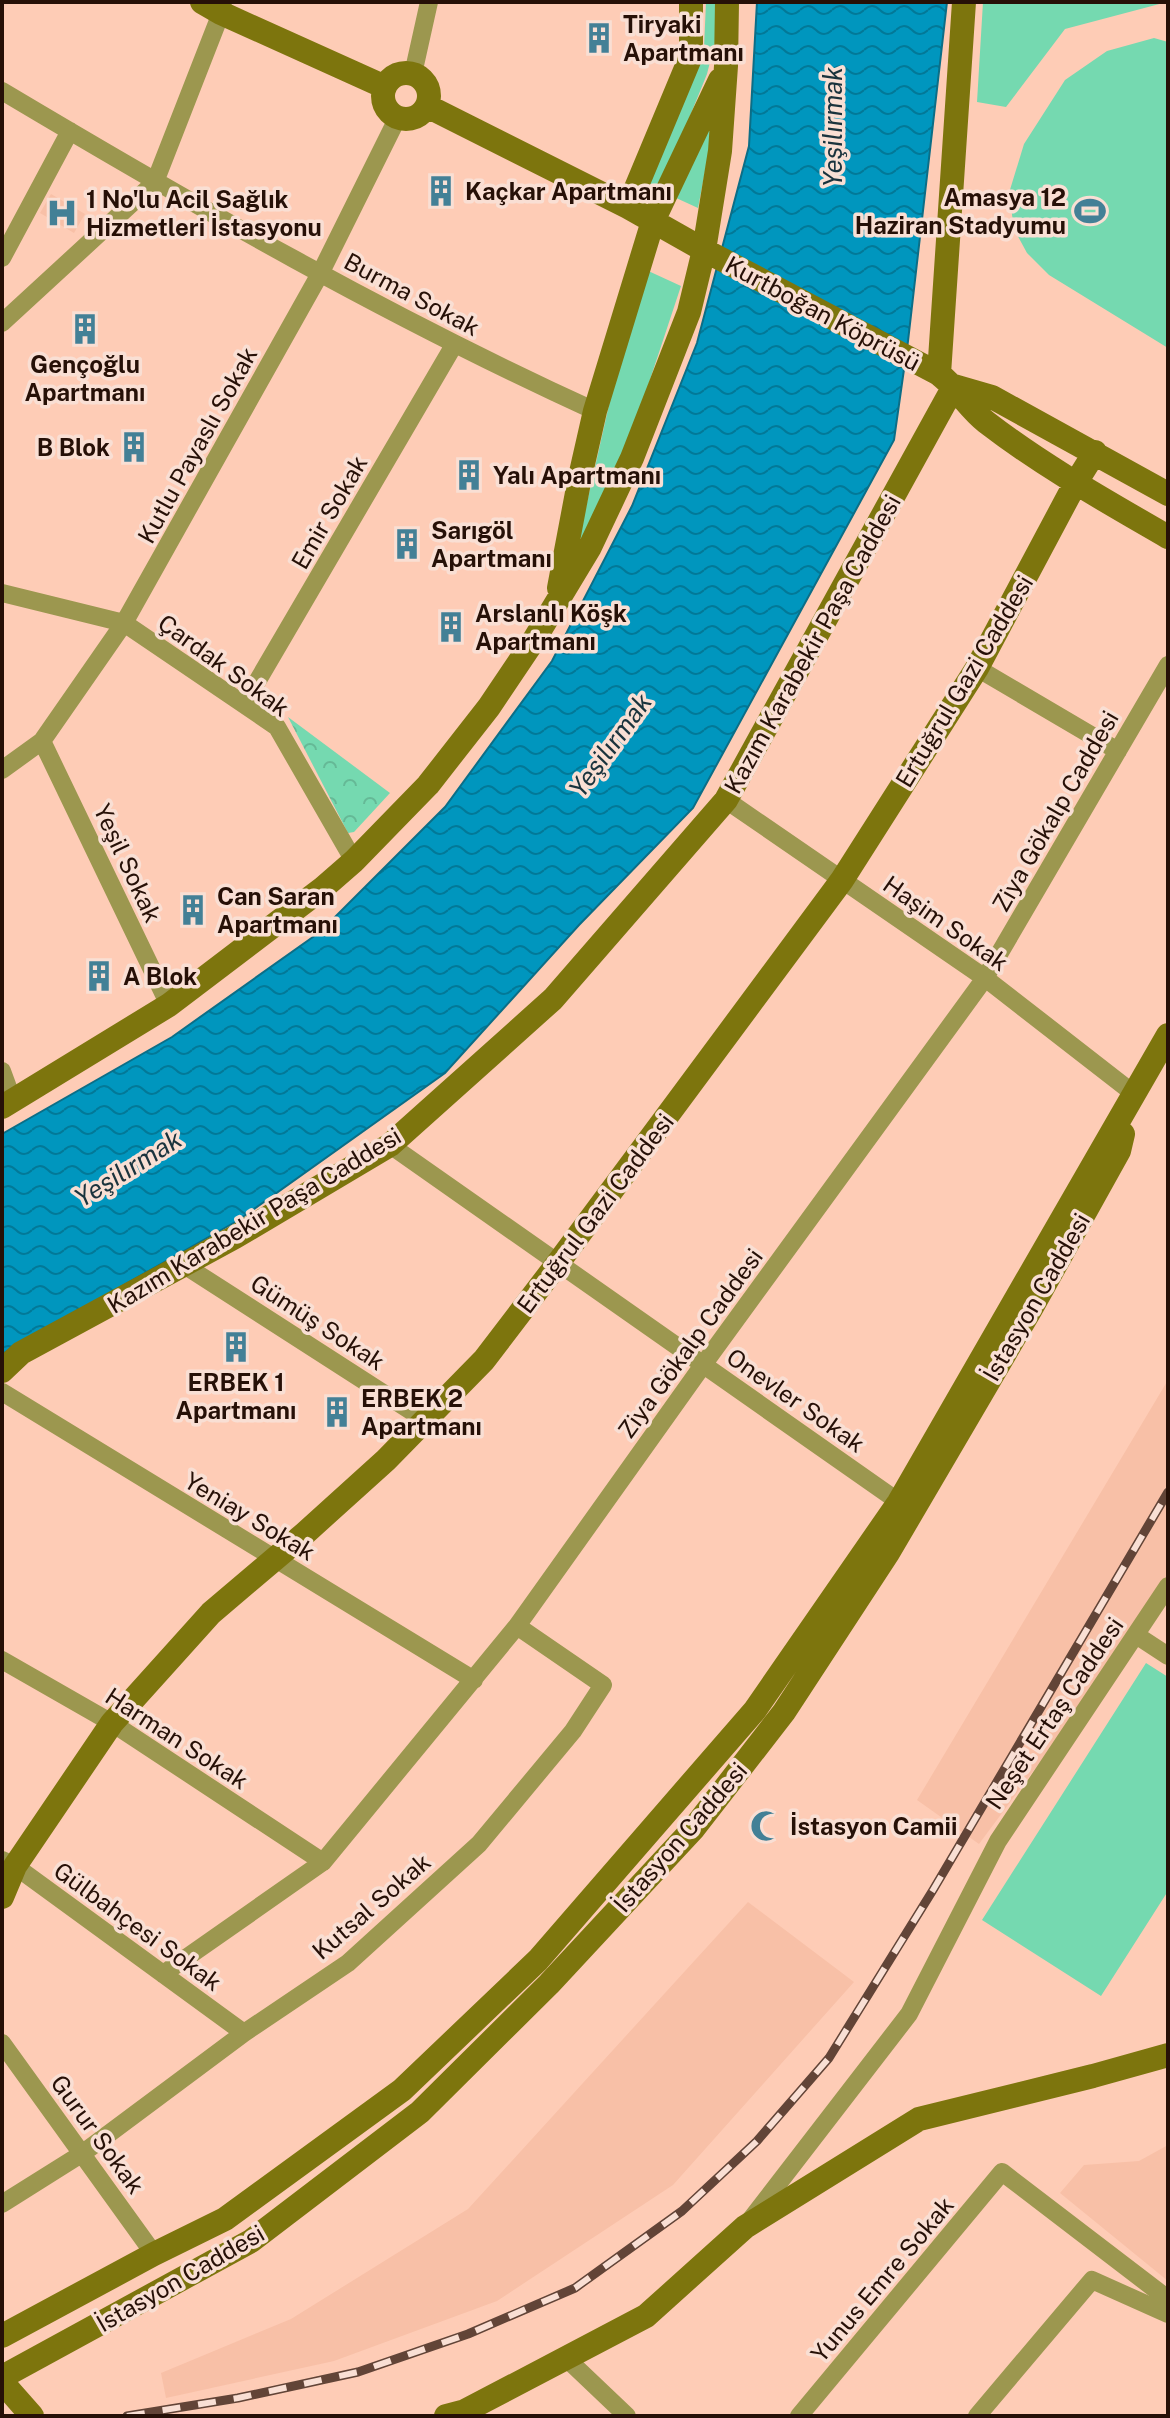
<svg xmlns="http://www.w3.org/2000/svg" width="1170" height="2418" viewBox="0 0 1170 2418" font-family="'Public Sans',sans-serif">
	<defs>
		<pattern id="park-crowns" width="20" height="18" patternUnits="userSpaceOnUse" patternTransform="scale(2)"><rect width="20" height="18" fill="#75d9b0"/><path d="M2 6a3 3 0 1 1 6 0M12 15a3 3 0 1 1 6 0" fill="none" stroke="#65b996"/></pattern>
		<pattern id="water-waves" width="16" height="10" patternUnits="userSpaceOnUse" patternTransform="scale(2)"><rect width="16" height="10" fill="#0096be"/><path d="M0 5q4-4 8 0t8 0" fill="none" stroke="#027998"/></pattern>
	</defs>
	<rect width="100%" height="100%" fill="#feccb6"/>
	<path fill="#f8c0a7" d="M51 194 85 214 74 233 40 213Z
		M1168 1380V1589L979 1844 917 1800Z
		M748 1902 854 1982 673 2185 497 2301 334 2361 166 2398 161 2373 291 2319 468 2209Z
		M1168 2145V2281L1060 2193 1084 2165 1139 2161Z"/>
	<path fill="#75d9b0" d="M706 2H719L716 38 707 74 660 190 647 183 704 48Z
		M983 2H1167L1065 29 1006 107 977 102Z
		M1154 38 1168 42V348L1049 275 1027 253 1014 229 1009 193 1024 144 1065 80 1107 51Z
		M704 127 713 130 698 208 674 197Z
		M644 269 681 286 630 440 583 539 579 538 611 396Z
		M1146 1663 1168 1677V1891L1101 1996 982 1920Z"/>
	<path fill="url(#park-crowns)" d="M288 717 390 793 354 832 348 833Z"/>
	<path fill="url(#water-waves)" stroke="#0b6e87" stroke-width="2" d="M757 2H947L908 341 894 440 693 808 579 925 445 1073 237 1221 2 1354V1134L172 1037 320 932 445 807 552 661 632 506 697 343 749 146Z"/>
	<g fill="none" stroke-linecap="round" stroke-linejoin="round">
		<path stroke="#9c974f" stroke-width="18" d="M413 74 429 2
			M2 91C195 206 391 318 595 411
			M2 258 70 131
			M2 323 155 182 221 13 223 2
			M2 593 124 623 277 727 354 861
			M977 668 1118 751
			M244 704 454 345
			M42 741 169 1005
			M2 770 42 741 124 623 321 272 398 117
			M726 800 985 978 1133 1093
			M2 1071 13 1101
			M390 1145 899 1502
			M184 1265 425 1420
			M2 1392 474 1680
			M1136 1635 1168 1656
			M2 1660 112 1723 323 1862
			M2 1860 15 1866 244 2033
			M163 1974 323 1862 517 1626 703 1365 985 978 1168 665
			M2 2043 154 2254
			M2 2204 83 2153 244 2033 348 1963 479 1844 573 1731 603 1685 517 1626
			M751 2219 909 2014 998 1841 1168 1586
			M566 2358 627 2416
			M799 2416 1002 2172 1168 2299
			M977 2416 1092 2280 1168 2314"/>
		<path stroke="#7d750d" stroke-width="24" d="M202 2 221 13 385 87
			M383 96a23 23 0 1 1 46 0a23 23 0 1 1-46 0Z
			M427 106 628 207 704 250 939 374C958 389 969 409 986 422 1043 466 1106 501 1168 537
			M628 207 691 56V2
			M939 374 964 2
			M954 386 992 397 1168 494
			M559 588 580 477 595 411 653 221 720 80
			M2 1107 169 1005 323 888 354 861 428 785 489 707 534 640 590 547 632 458 689 312 704 250 720 151 726 66 727 2
			M2 1371 21 1353 235 1237 390 1145 553 999 726 800 954 386
			M2 1897 15 1866 112 1723 211 1613 303 1535 386 1460 484 1360 558 1263 842 880 977 668 1075 484 1095 452
			M2 2336 154 2254 225 2219 402 2090 538 1960 755 1710 899 1502 1168 1035
			M2 2377 251 2241 420 2112 549 1984 694 1828 784 1712 888 1553 1031 1309 1119 1151 1123 1134
			M2 2382 32 2416
			M446 2416 465 2411 646 2316 745 2227 919 2119 1093 2076 1168 2055"/>
		<defs>
			<path id="rail" d="M127 2416 238 2398 358 2372 468 2334 575 2288 682 2211 757 2141 829 2058 933 1890 1168 1492"/>
		</defs>
		<use href="#rail" stroke="#624437" stroke-width="9"/>
		<use href="#rail" stroke="#f9dfd4" stroke-width="6" stroke-dasharray="18" stroke-linecap="butt"/>
	</g>
	<defs>
		<symbol id="building-bare" viewBox="-9 -9 18 18"><path d="M-4-6H4V6H1V3H-1V6H-4ZM-2.5-4.3h1.7v1.8h-1.7ZM.8-4.3h1.7v1.8H.8ZM-2.5-1h1.7V.8h-1.7ZM.8-1h1.7V.8H.8Z" fill="#438096" stroke="#f9dfd4" stroke-width="2.5" paint-order="stroke"/></symbol>
		<symbol id="stadium-bare" viewBox="-9 -9 18 18"><path d="M0-5a6.5 5 0 1 0 0 10a6.5 5 0 1 0 0-10ZM-3.5-1.8h7v3.6h-7Z" fill="#438096" stroke="#f9dfd4" stroke-width="2.5" paint-order="stroke"/></symbol>
		<symbol id="hospital-bare" viewBox="-9 -9 18 18"><path d="M-5-5h3v3.5h4V-5h3V5h-3V1.5h-4V5h-3Z" fill="#438096" stroke="#f9dfd4" stroke-width="2.5" paint-order="stroke"/></symbol>
		<symbol id="mosque-bare" viewBox="-9 -9 18 18"><path d="M3.5-4.9A6 6 0 1 0 3.5 4.9A5 5 0 1 1 3.5-4.9Z" fill="#438096" stroke="#f9dfd4" stroke-width="2.5" paint-order="stroke"/></symbol>
	</defs>
	<g fill-rule="evenodd">
		<use href="#building-bare" x="577" y="16" width="44" height="44"/>
		<use href="#building-bare" x="419" y="169" width="44" height="44"/>
		<use href="#stadium-bare" x="1068" y="189" width="44" height="44"/>
		<use href="#hospital-bare" x="40" y="191" width="44" height="44"/>
		<use href="#building-bare" x="63" y="307" width="44" height="44"/>
		<use href="#building-bare" x="112" y="425" width="44" height="44"/>
		<use href="#building-bare" x="447" y="453" width="44" height="44"/>
		<use href="#building-bare" x="385" y="522" width="44" height="44"/>
		<use href="#building-bare" x="429" y="605" width="44" height="44"/>
		<use href="#building-bare" x="171" y="888" width="44" height="44"/>
		<use href="#building-bare" x="77" y="954" width="44" height="44"/>
		<use href="#building-bare" x="214" y="1325" width="44" height="44"/>
		<use href="#building-bare" x="315" y="1390" width="44" height="44"/>
		<use href="#mosque-bare" x="744" y="1804" width="44" height="44"/>
	</g>
	<g text-anchor="middle" dominant-baseline="central" stroke-width="7" stroke-linejoin="round" paint-order="stroke">
		<g font-size="24" font-weight="bold" fill="#261007" stroke="#f9dfd4" text-anchor="start">
			<text x="623" y="24">Tiryaki<tspan x="623" dy="28">Apartmanı</tspan></text>
			<text x="465" y="191">Kaçkar Apartmanı</text>
			<text x="1066" y="197" text-anchor="end">Amasya 12<tspan x="1066" dy="28">Haziran Stadyumu</tspan></text>
			<text x="86" y="199">1 No'lu Acil Sağlık<tspan x="86" dy="28">Hizmetleri İstasyonu</tspan></text>
			<text x="85" y="364" text-anchor="middle">Gençoğlu<tspan x="85" dy="28">Apartmanı</tspan></text>
			<text x="110" y="447" text-anchor="end">B Blok</text>
			<text x="493" y="475">Yalı Apartmanı</text>
			<text x="431" y="530">Sarıgöl<tspan x="431" dy="28">Apartmanı</tspan></text>
			<text x="475" y="613">Arslanlı Köşk<tspan x="475" dy="28">Apartmanı</tspan></text>
			<text x="217" y="896">Can Saran<tspan x="217" dy="28">Apartmanı</tspan></text>
			<text x="123" y="976">A Blok</text>
			<text x="236" y="1382" text-anchor="middle">ERBEK 1<tspan x="236" dy="28">Apartmanı</tspan></text>
			<text x="361" y="1398">ERBEK 2<tspan x="361" dy="28">Apartmanı</tspan></text>
			<text x="790" y="1826">İstasyon Camii</text>
		</g>
		<g font-size="24" fill="#261007" stroke="#f9dfd4">
			<text transform="translate(412 294) rotate(28)">Burma Sokak</text>
			<text transform="translate(823 313) rotate(28)">Kurtboğan Köprüsü</text>
			<text transform="translate(197 445) rotate(-61)">Kutlu Payaslı Sokak</text>
			<text transform="translate(329 512) rotate(-60)">Emir Sokak</text>
			<text transform="translate(812 644) rotate(-61)">Kazım Karabekir Paşa Caddesi</text>
			<text transform="translate(224 665) rotate(36)">Çardak Sokak</text>
			<text transform="translate(964 681) rotate(-59)">Ertuğrul Gazi Caddesi</text>
			<text transform="translate(1055 811) rotate(-60)">Ziya Gökalp Caddesi</text>
			<text transform="translate(128 863) rotate(65)">Yeşil Sokak</text>
			<text transform="translate(946 923) rotate(35)">Haşim Sokak</text>
			<text transform="translate(595 1213) rotate(-53)">Ertuğrul Gazi Caddesi</text>
			<text transform="translate(254 1220) rotate(-31)">Kazım Karabekir Paşa Caddesi</text>
			<text transform="translate(1036 1297) rotate(-60)">İstasyon Caddesi</text>
			<text transform="translate(318 1322) rotate(33)">Gümüş Sokak</text>
			<text transform="translate(690 1343) rotate(-54)">Ziya Gökalp Caddesi</text>
			<text transform="translate(796 1400) rotate(35)">Onevler Sokak</text>
			<text transform="translate(250 1516) rotate(31)">Yeniay Sokak</text>
			<text transform="translate(1054 1713) rotate(-56)">Neşet Ertaş Caddesi</text>
			<text transform="translate(177 1738) rotate(33)">Harman Sokak</text>
			<text transform="translate(680 1837) rotate(-49)">İstasyon Caddesi</text>
			<text transform="translate(371 1906) rotate(-41)">Kutsal Sokak</text>
			<text transform="translate(138 1926) rotate(36)">Gülbahçesi Sokak</text>
			<text transform="translate(98 2134) rotate(54)">Gurur Sokak</text>
			<text transform="translate(180 2278) rotate(-30)">İstasyon Caddesi</text>
			<text transform="translate(882 2279) rotate(-50)">Yunus Emre Sokak</text>
		</g>
		<g font-size="26" font-style="italic" fill="#1a333d" stroke="#f9dfd4">
			<text transform="translate(832 127) rotate(-90)">Yeşilırmak</text>
			<text transform="translate(610 745) rotate(-54)">Yeşilırmak</text>
			<text transform="translate(128 1168) rotate(-32)">Yeşilırmak</text>
		</g>
	</g>
	<rect width="1170" height="2418" fill="none" stroke="#261007" stroke-width="8"/>
</svg>
